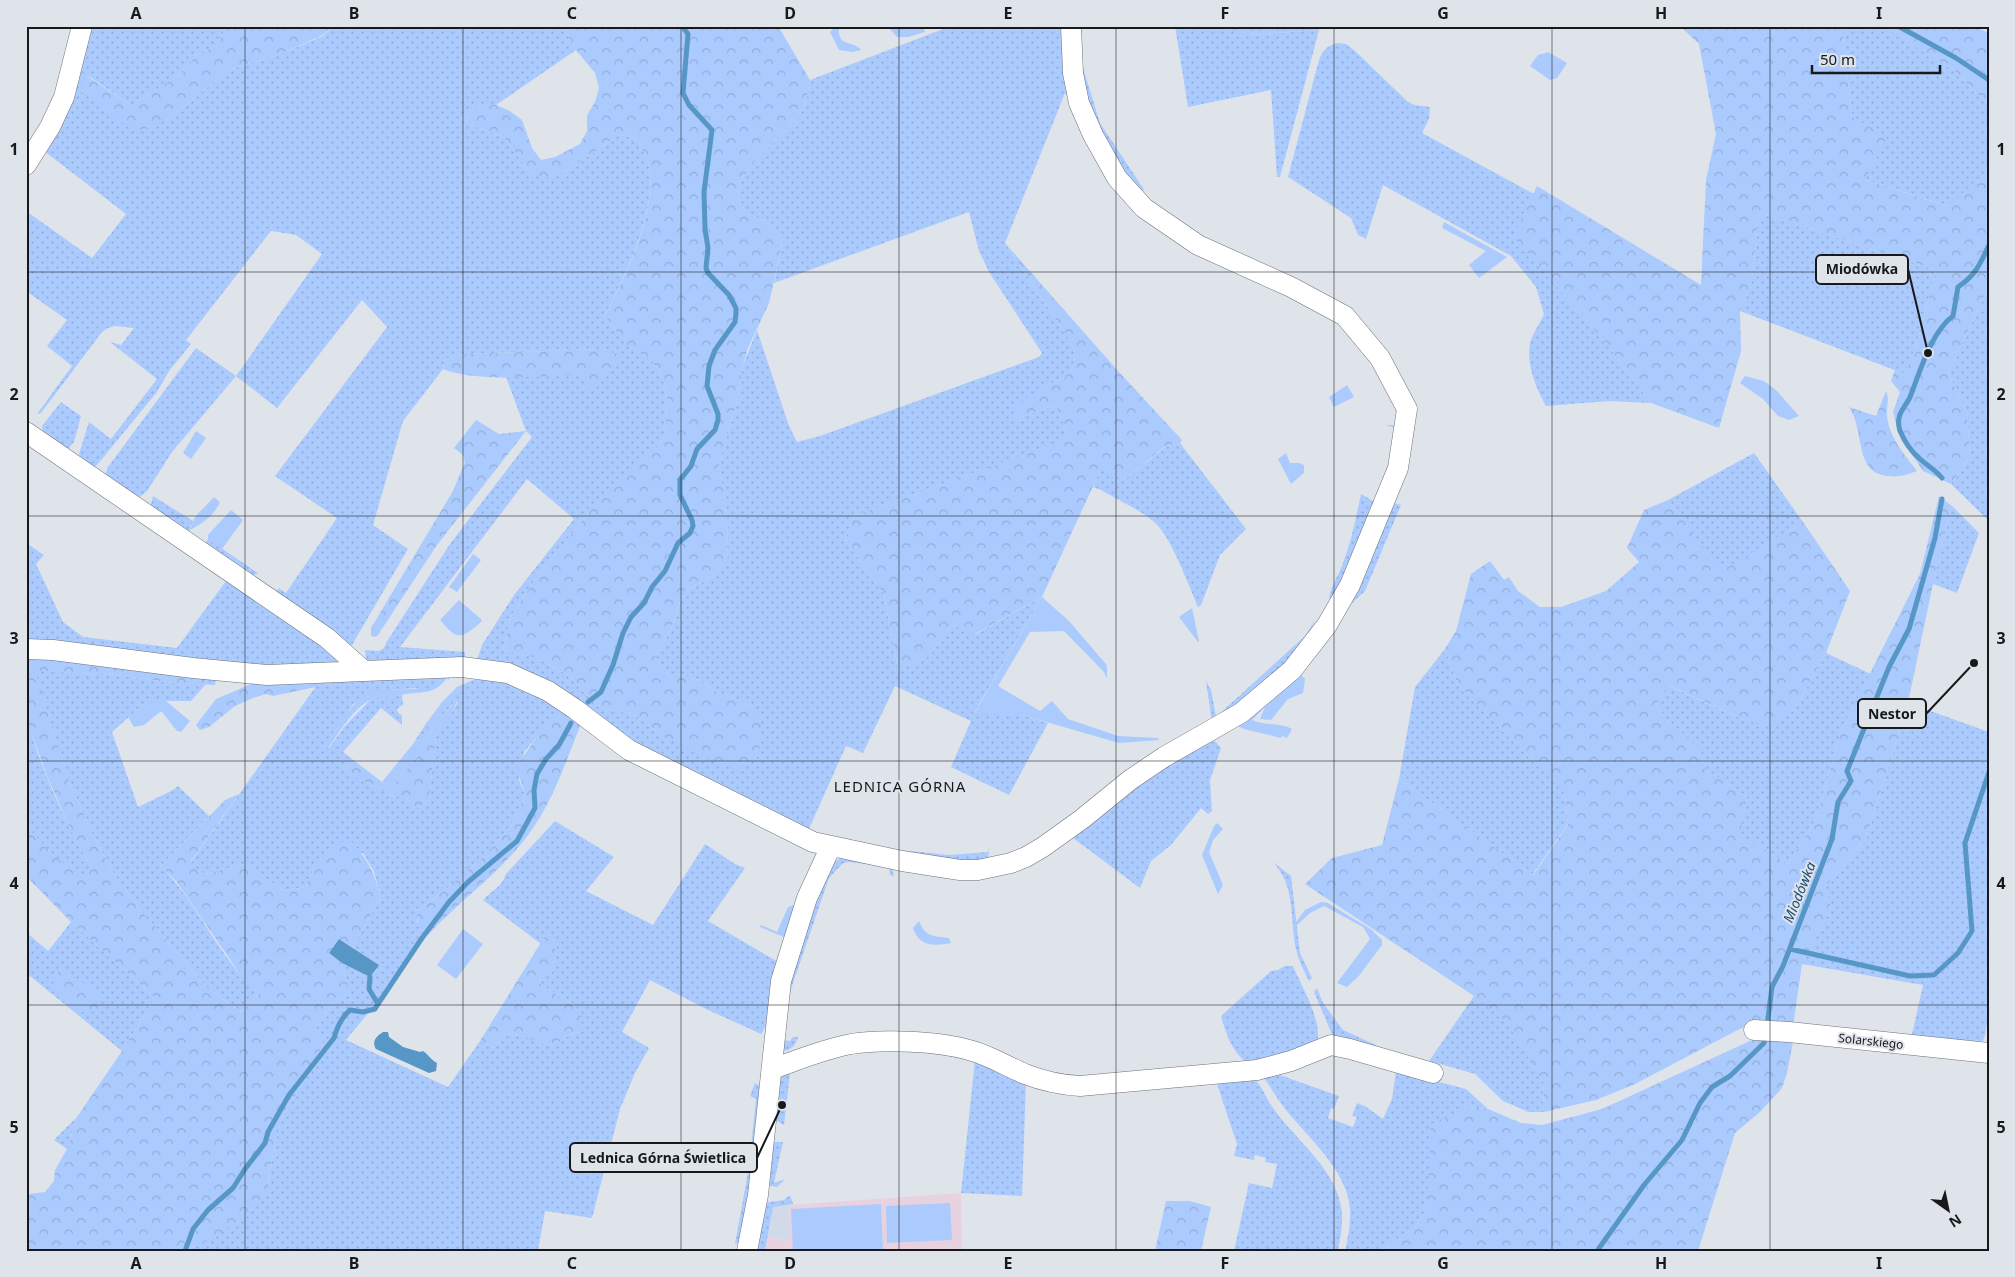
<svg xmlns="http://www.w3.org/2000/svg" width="2015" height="1277" viewBox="0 0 2015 1277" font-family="'Noto Sans',sans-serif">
	<defs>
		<pattern id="grass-dots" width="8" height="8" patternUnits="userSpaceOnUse" patternTransform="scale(1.25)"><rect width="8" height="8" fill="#abcafd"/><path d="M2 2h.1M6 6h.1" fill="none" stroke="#92add8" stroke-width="1.8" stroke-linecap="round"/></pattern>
		<pattern id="forest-crowns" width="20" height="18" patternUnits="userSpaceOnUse" patternTransform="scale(1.25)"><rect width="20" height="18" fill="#abcafd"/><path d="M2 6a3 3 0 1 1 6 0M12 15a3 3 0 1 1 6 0" fill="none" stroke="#92add8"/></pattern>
	</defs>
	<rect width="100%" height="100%" fill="#dfe4eb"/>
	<path fill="#d1dae8" d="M789 1205 791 1241 768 1237 773 1206Z"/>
	<path fill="#e9d2df" d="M961 1193 962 1251H765L768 1237 790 1241 789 1205Z"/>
	<path fill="url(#grass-dots)" d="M87 26H227L216 46 198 54 178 76 131 105 91 78 82 74V92L166 120 179 111 228 70 278 55 323 36 334 26H563L576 50 496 105H481L461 118 474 126 504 137 531 174 563 173 619 135 635 138C641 147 647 155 649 166 657 214 625 274 605 316L626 344 652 361 660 373 666 388 667 404 665 435 658 447 594 506 537 577 511 616 503 650 537 658 566 674 600 708 632 714 646 722 658 734 754 707 713 690 700 680 666 673 655 656C669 635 677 619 682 593L715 575 728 557 727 512 719 464 738 398 743 365 757 330 789 426 797 442 820 436 1039 357 1042 353 989 272 979 251 969 212 774 283 783 241C780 238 778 232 775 229 764 218 749 219 741 204 725 175 787 135 801 113 807 103 808 90 810 80L951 26H1064L1070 100 1065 93 1005 243 1071 342 1075 357 1072 369 1063 379 1048 385 1016 419 1056 405 1066 429 1061 442 854 516 845 540 884 594 898 670 929 656 952 625 976 634 1042 597 974 713 1022 715 1048 723 1009 795 951 767 971 721 895 686 863 753 846 746 808 831 655 757 477 660 482 645 514 595 574 519 527 479 400 647 465 652V658L374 663 366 659 365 650 379 651 384 648 386 643 450 544 532 437 526 431 506 377 587 374 599 383 610 368 599 349 467 354 445 359 443 369 403 421 373 525 408 549 352 645 348 646 275 593 279 588 286 593 337 518 275 476 387 327 362 300 277 408 236 376 172 452 147 491 137 499 104 477 108 467 196 348 236 376 322 254 296 235 271 231 186 340 191 344 169 371 157 392 97 465 94 467 81 458 79 454 89 422 111 439 157 379 110 342 121 345 134 328 115 326 108 328 102 332 41 413 37 414 72 366 47 346 67 320 26 291V211L92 258 126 214 44 151Z
		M1175 26H1234V36L1319 30 1280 177H1277L1271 90 1188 107Z
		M1842 26H1881L1887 28 1955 71 1989 106V171L1948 206 1865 180 1852 117Z
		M1337 43 1346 44 1354 50 1407 101 1414 105 1430 107 1429 119 1422 133 1534 194 1514 236 1609 347 1651 403 1609 401 1546 406C1536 388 1526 364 1530 343 1533 333 1540 323 1544 314L1536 287 1511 256 1383 185 1366 239 1358 235 1351 218 1288 177 1319 60C1323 50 1327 46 1337 43Z
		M1080 58 1100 123 1145 191 1132 186 1118 168 1079 81Z
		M1759 212 1936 270 1917 343 1905 374 1740 311 1752 280Z
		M1989 285V521L1951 484 1970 456 1967 411 1948 374Z
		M61 402 81 416 74 442 67 450 43 433 42 426Z
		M1386 425H1398L1391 468 1334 603 1329 598C1331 587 1337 578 1342 566 1351 543 1356 519 1361 494L1375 502 1390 458 1395 428Z
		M1180 443 1246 529 1220 555 1201 605 1198 607C1188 584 1174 545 1159 527 1149 514 1116 499 1101 490L1093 487 1101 468 1124 480 1165 447Z
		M1754 453 1803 522 1721 572 1668 500Z
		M153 496 193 521 188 535 150 508Z
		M1394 503 1401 505 1365 591 1352 603 1351 599Z
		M1952 506 1979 533 1957 593 1933 584Z
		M208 539 258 573 250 578 204 545Z
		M26 543 44 555 36 564 63 622 83 637 177 648 226 581 207 568 213 563 345 663 287 670 26 644Z
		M1315 620 1306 641 1277 672 1235 713 1212 722 1206 681 1211 690 1216 717 1305 636Z
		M1445 649 1458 685 1529 757 1564 789 1568 824 1532 875 1399 779 1415 687Z
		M1826 653 1871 674 1841 731 1816 820 1788 864 1739 834 1747 797 1706 770 1699 748 1668 721 1656 704 1669 686 1745 720 1793 712Z
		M34 669 79 674 101 673 174 683 206 684 191 701H147L112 732 138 807 173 790 178 786 209 816 161 866C199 905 219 958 259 994L241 1012 206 987 139 908 113 873 91 831 70 784Z
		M450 676 449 680 447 678 438 679 439 683 432 688 425 690 414 688 380 691 353 704 325 746 329 748 344 727 370 700 376 697 386 698 402 695 403 705 399 707 397 710 399 714 402 715V725L381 708 343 752 352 759 344 770 389 795 404 797 418 808 429 800 436 735 457 704V698L428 736 413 744 425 725 430 728 460 689 457 687 473 680H500L536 692 569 715 550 716 543 730 524 752 519 780 525 795C521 804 517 815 512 823 489 857 449 887 417 911V922L423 933 383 995 346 1040 448 1087 480 1041 494 1048 505 1034C523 1032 535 1042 552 1046L570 1035 580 1032 574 1005 541 985 539 978 552 972 556 956 553 939 545 936 541 944 483 900C491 891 502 887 506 874L555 821 614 857 586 891 653 925 705 844 735 864 745 868 708 921 778 962 767 1024 761 1034 706 1009 650 980 622 1032 649 1048 635 1073 620 1109 592 1218 545 1211 538 1251H183L195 1246 268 1189 269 1172 281 1120 318 1057 323 1043 314 1030 336 1000 350 995 342 963 370 977 379 965 352 947 381 898 374 872 363 853 315 867 305 887 284 891 246 864 205 874 197 870 191 862 319 682Z
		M1908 703 1989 732V1010L1985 1036 1983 1041 1911 1039 1923 985 1802 964 1831 908 1825 887 1866 839Z
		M26 710C37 765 65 819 92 869L80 876 54 856 26 826Z
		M1215 741 1221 748 1210 780 1212 811 1208 814 1201 808 1171 845 1151 861 1140 888 1073 838 1068 842 1135 784 1196 748Z
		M990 847 987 861 970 862 910 855 911 851 949 855 988 852Z
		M841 858 891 866 894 876 890 875 889 867 850 862 843 863 829 878 790 992 785 1025V1040L790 1041 793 1037H798C796 1045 791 1050 783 1051V1009L812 904 832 863Z
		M1273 862 1291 876 1300 953 1312 978 1309 981C1303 969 1297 957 1295 944 1290 913 1295 886 1273 862Z
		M71 922 155 998 122 1051 30 976 26 980V932L48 951Z
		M1285 966H1293C1301 985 1318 1014 1318 1034 1319 1040 1315 1044 1311 1048L1247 1063C1232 1052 1226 1034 1221 1016L1271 971 1278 970Z
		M1317 988 1323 1003 1343 1030 1376 1045 1373 1047 1335 1037 1331 1032 1314 992Z
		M1474 996 1507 1021 1543 1082 1544 1112H1528L1503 1101 1475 1074 1429 1061Z
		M877 1046 796 1067 790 1073 784 1125 775 1120 781 1077 791 1065Z
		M931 1048 966 1054 1028 1079 1029 1083 1026 1082 1022 1196 961 1193 975 1060 919 1052 924 1049Z
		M1396 1071 1466 1089 1488 1109 1467 1107 1430 1168 1427 1209 1415 1227 1380 1251H1345C1348 1237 1351 1223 1350 1209 1348 1172 1308 1137 1286 1110 1278 1100 1271 1088 1264 1078L1277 1074 1339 1096 1334 1109 1331 1108 1328 1118 1353 1127 1357 1117 1352 1116 1357 1103 1365 1106 1383 1119 1392 1099Z
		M1253 1077C1263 1087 1267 1101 1276 1112 1299 1143 1338 1171 1342 1213 1343 1225 1340 1239 1338 1251H1234L1249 1183 1272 1188 1277 1164 1265 1162 1266 1158 1255 1155 1254 1160 1234 1156 1237 1144 1216 1081Z
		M755 1083 761 1087 763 1092 742 1241 735 1244 749 1167 756 1099 750 1096Z
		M77 1117 67 1149 54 1140Z
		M772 1142H783L774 1183 785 1179 777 1187 765 1185Z
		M790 1195 793 1204 773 1207 765 1251H755L763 1203 784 1200Z"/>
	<path fill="url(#forest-crowns)" d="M227 26H334L323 35 278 55 228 70 179 111 166 120 152 127 133 131 82 91V73L131 105 178 76 198 54 216 46Z
		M563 26H778L810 80C808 90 807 103 801 113 787 135 725 175 741 204 749 219 764 218 775 229 778 232 780 238 783 241L769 303 748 348 743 365 738 398 719 464 727 512 728 557 715 575 682 593C676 620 670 633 655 656L666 673 700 680 713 690 754 707 761 724 759 756 736 770 701 755 658 734 646 722 632 714 600 708 566 674 537 658 503 650 511 616 537 577 594 506 624 475 658 447 665 435 667 404 666 388 660 373 652 361 626 344 605 316C626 274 657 214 649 166 647 155 641 147 635 138L619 135 563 173 547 178 531 174 504 137 474 126 461 118 481 105H496L510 111 522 120 532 148 541 160 555 157 580 144 587 131V115L595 102 599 88 595 73 576 50Z
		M1234 26H1321L1319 30 1234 36Z
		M1688 26H1842L1852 117 1887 137 1865 180 1947 206 1989 171V285L1948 374 1967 411 1970 456 1951 484 1923 471 1906 446 1898 431 1893 412 1900 392 1891 381 1895 370 1905 374 1917 343 1936 270 1759 212 1752 280 1740 311 1741 351 1719 428 1651 403 1609 347 1513 236 1537 186 1701 285 1706 180 1716 134 1699 44 1682 28Z
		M1881 26H1973L1989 33V106L1955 71Z
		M1005 243 1119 372 1182 440 1180 443 1164 447 1124 480 1101 469 1042 597 975 634 952 625 929 656 898 670 884 594 845 540 854 516 1060 442 1066 429 1056 405 1016 419 1012 407 1048 385 1063 379 1072 369 1075 358 1071 342Z
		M599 349 619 354 621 364 610 368 594 392 584 386 587 374C550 376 476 383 443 369L445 359 467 354Z
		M1886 391C1890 400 1886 406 1887 415 1888 436 1905 455 1917 471 1904 476 1895 478 1882 475 1855 469 1864 428 1849 407L1876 416Z
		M476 420 499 434 526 431 437 545 378 635 375 637 371 636V628L453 491 465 462 463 455 454 448Z
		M1939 496 1952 506 1933 584 1908 703 1866 839 1825 887 1831 908 1802 964 1793 1027 1749 1024 1635 1084 1596 1100 1544 1112 1543 1082 1506 1021 1474 996 1305 884 1332 858 1382 845 1399 779 1533 875 1568 825 1564 790 1529 757 1458 685 1445 649 1456 631 1471 574 1490 561 1504 580 1509 577 1518 591 1540 607H1561L1606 591 1639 562 1627 548 1644 510 1668 500 1721 571 1803 522 1850 591 1826 653 1793 712 1769 727 1745 720 1670 686 1656 704 1668 721 1700 748 1706 770 1747 797 1740 834 1788 864 1816 820 1841 731 1920 574Z
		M26 655 217 675 215 685 174 683 101 673 79 674 35 670 70 784 91 831 113 873 139 908 206 987 241 1012 259 994 244 980 176 881 161 866 225 800 239 794 191 861 197 870 205 874 246 864 284 891 305 887 315 867 328 849 349 839C368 859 374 872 381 898L352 947 339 939 329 953 342 963 350 995 336 1000 314 1030 323 1043 318 1057 281 1120 269 1172 268 1189 249 1214 209 1240 183 1251H26V1198L29 1194 45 1192 54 1181 55 1170 67 1149 77 1117 122 1051 155 998 71 922 26 876V826L54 856 80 875 92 869 72 832 47 776 30 729 26 710Z
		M256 682H319L316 687 273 696 266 694 253 698 235 706 209 727 200 730 196 725 216 699Z
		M559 712 569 715 581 724C566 760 554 799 531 831 503 871 461 899 428 935 418 931 417 922 417 911 449 887 489 857 512 823 517 815 521 804 525 795L517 768C526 749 541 735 550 716Z
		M436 735 429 800 418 808 404 797 389 795 344 770 352 759 382 782 393 785Z
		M545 936 553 938 556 956 552 972 539 978 541 985 574 1005 582 1015 580 1032 570 1035 552 1046C535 1042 522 1032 505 1034L494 1048 480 1041Z
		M63 969 98 993 103 1008 98 1011 81 1012 54 988 53 984 59 970Z
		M1752 1040 1793 1042 1787 1073 1782 1088 1760 1112 1735 1133 1698 1251H1380L1415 1227 1427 1209 1431 1124 1467 1107 1488 1109 1521 1123 1542 1125 1602 1109Z
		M1166 1201H1190L1211 1207 1201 1251H1155Z"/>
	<path fill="#abcafd" d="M836 26H839C837 49 853 39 861 50L853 52 839 50 830 32Z
		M887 26H909L914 29H924L925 32 908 37H897Z
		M1548 52 1567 63 1557 78 1550 80 1530 66 1538 55Z
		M1444 222 1507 257 1479 278 1469 265 1486 251 1442 228Z
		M1745 376 1764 381 1777 391 1799 416 1789 420 1778 416 1763 399 1740 383Z
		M1347 385 1354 397 1334 407 1329 397Z
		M196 431 206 438 191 459 183 453Z
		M1286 453 1290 463H1299L1304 465V473L1291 484 1278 459Z
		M214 497 220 502C214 516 203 523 190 530L195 517Z
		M231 510 243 520 222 549 208 539V535Z
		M473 554 481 560 457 592 449 587Z
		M1042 597 1069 621 1105 663 1107 666V679L1104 672 1064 631 1030 632 998 686 1040 711 1052 701 1068 719 1118 736 1158 738 1159 740 1119 743 1022 715 974 714Z
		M459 600 482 620C479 625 477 625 474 628 457 642 453 634 440 620Z
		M1192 608 1199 641 1198 642 1179 617Z
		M1301 675 1305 679 1303 693 1288 699 1271 720 1260 719 1265 707 1252 720C1266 726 1282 723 1292 729L1287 738 1282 736 1281 738 1244 729 1238 726 1295 677Z
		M438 678H447C434 695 425 691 406 694 400 695 393 698 387 698 381 699 377 696 372 699 353 708 340 732 328 748L325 746C334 731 353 700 368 693 380 688 398 690 410 689 424 688 427 692 439 683Z
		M457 687 460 689 430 728 425 725 442 702Z
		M458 697C454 720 409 766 393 785L382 782 413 744 428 736Z
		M147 701H166L190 721 181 732 177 731 162 712H160L144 725 134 727 128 717Z
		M1217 823 1223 829 1213 840 1209 852 1223 885 1218 894 1202 855 1214 826Z
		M1321 902 1328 903 1372 930 1382 940V945L1358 977 1347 987 1337 983 1370 939 1363 927 1324 906 1310 913 1296 926V922L1305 910Z
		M798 903 786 938 760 927 761 925 777 932 788 907Z
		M919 921C925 937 934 936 949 938L951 943C934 946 919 947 913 928Z
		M463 929 483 944 456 979 437 965Z
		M950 1203 952 1240 887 1243 886 1206Z
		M881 1204 883 1251H793L791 1209Z"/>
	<path fill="#5797c7" d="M339 939 379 965 370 977 342 963 329 953Z
		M383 1032H388L389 1037 403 1047 420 1052 423 1051C429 1055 431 1060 437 1063L436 1071 429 1073 376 1049C371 1041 377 1036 383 1032Z"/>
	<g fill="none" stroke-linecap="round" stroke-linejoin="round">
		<path stroke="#5797c7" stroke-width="5" d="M1898 26 1956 58 1989 80
			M1942 478C1934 468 1927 466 1919 458 1912 452 1905 442 1901 433 1899 430 1898 422 1899 418 1900 411 1907 404 1910 397 1920 372 1931 332 1953 316L1958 287C1976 275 1980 264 1989 245
			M588 702 601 692 613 665 623 633 631 617 644 603 652 587 665 571 678 543 690 533 693 526 692 520 680 495V480L691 466 697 449 715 430 718 420V414L707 386 709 366 715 350 735 322 736 313V308L729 295 708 273 706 268 708 248 705 229 704 192 712 130 689 105 683 93 688 34 682 26
			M1790 949 1910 976 1934 975 1958 953 1972 931 1965 843 1989 772
			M378 1004 422 938 449 902 468 882 517 841 535 808 534 790 537 774 546 759 559 745 571 723
			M1767 1026 1772 987 1783 966 1832 839 1838 802 1851 781 1847 771 1889 667 1909 629 1935 538 1942 499
			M185 1251 193 1229 208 1210 233 1188 245 1169 265 1143 268 1132 289 1095 334 1038C337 1027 342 1017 350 1010L363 1012 375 1009 378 1004 369 989 370 977
			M1597 1251 1644 1185 1682 1140 1700 1103 1712 1087 1730 1076 1764 1043 1765 1034"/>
		<defs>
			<path id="minor" d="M26 165 50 127 64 97 82 26
				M26 432 327 638 364 671
				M26 649 53 650 193 668 267 675 462 667 508 673 548 691 575 709 629 750 813 842 902 861 960 870H978L1011 863 1026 857 1043 847 1082 819 1130 780 1164 757 1241 713 1292 670 1327 625 1350 585 1398 468 1407 409 1380 358 1345 316 1291 287 1198 245 1144 208 1117 178 1093 135 1079 103 1073 73 1071 26
				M1754 1030 1789 1032 1989 1053
				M772 1069C798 1060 824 1049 851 1044 883 1039 938 1041 969 1050 989 1055 1006 1066 1025 1074 1043 1081 1061 1085 1080 1086L1257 1070 1291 1061 1331 1045 1350 1049 1433 1073
				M747 1251 758 1195 781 981 807 898 831 846"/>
		</defs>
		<use href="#minor" stroke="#6d7178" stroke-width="21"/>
		<use href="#minor" stroke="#fff" stroke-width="20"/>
	</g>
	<path fill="none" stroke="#17191b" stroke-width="1" stroke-opacity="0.55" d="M245 26V1251M463 26V1251M681 26V1251M899 26V1251M1116 26V1251M1334 26V1251M1552 26V1251M1770 26V1251M26 272H1989M26 516H1989M26 761H1989M26 1005H1989"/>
	<g text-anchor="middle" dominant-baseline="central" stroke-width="4" stroke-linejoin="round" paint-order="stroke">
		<g font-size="12" fill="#17191b" stroke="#dfe4eb">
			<text transform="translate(1871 1041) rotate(6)">Solarskiego</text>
		</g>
		<g font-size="14" font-style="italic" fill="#1e4e70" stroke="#dfe4eb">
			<text transform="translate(1799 892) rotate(-68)">Miodówka</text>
		</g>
		<g font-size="15" letter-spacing="1" fill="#17191b" stroke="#dfe4eb">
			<text x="900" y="786">LEDNICA GÓRNA</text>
		</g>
	</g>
	<path fill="none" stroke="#17191b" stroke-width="2" d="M1928 353L1908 269M1974 663L1926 714M782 1105L757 1158"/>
	<g fill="#17191b" stroke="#dfe4eb" stroke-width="2">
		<circle cx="1928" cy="353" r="5"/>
		<circle cx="1974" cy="663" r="5"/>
		<circle cx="782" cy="1105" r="5"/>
	</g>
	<g fill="#dfe4eb" stroke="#17191b" stroke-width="2">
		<rect x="1816" y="255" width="92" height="29" rx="5"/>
		<rect x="1858" y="699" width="68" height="29" rx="5"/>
		<rect x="570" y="1143" width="187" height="29" rx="5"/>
	</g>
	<g font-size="14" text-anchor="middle" font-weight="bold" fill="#17191b">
		<text x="1862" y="274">Miodówka</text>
		<text x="1892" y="719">Nestor</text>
		<text x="663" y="1163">Lednica Górna Świetlica</text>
	</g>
	<rect width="2015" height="1277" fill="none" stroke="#dfe4eb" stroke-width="55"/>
	<g transform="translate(1948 1210) rotate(147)" stroke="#dfe4eb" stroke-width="4" paint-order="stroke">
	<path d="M0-4L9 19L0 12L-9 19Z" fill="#17191b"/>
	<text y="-8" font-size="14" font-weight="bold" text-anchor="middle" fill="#17191b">N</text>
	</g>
	<path d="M1812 65v8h128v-8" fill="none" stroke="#17191b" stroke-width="2.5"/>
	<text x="1820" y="65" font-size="15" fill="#17191b" stroke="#dfe4eb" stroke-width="4" paint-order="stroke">50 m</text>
	<rect x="28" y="28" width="1960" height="1222" fill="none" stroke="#17191b" stroke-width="2"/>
	<g font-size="16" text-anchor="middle" font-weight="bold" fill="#17191b">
		<text x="136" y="19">A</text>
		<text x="354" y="19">B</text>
		<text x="572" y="19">C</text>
		<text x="790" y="19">D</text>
		<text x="1008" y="19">E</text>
		<text x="1225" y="19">F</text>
		<text x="1443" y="19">G</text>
		<text x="1661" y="19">H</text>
		<text x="1879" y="19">I</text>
		<text x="14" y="155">1</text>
		<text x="2001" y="155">1</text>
		<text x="14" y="400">2</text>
		<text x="2001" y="400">2</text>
		<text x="14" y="644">3</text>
		<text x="2001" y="644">3</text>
		<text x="14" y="889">4</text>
		<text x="2001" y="889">4</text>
		<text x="14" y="1133">5</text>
		<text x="2001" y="1133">5</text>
		<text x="136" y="1269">A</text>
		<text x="354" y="1269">B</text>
		<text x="572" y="1269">C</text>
		<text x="790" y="1269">D</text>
		<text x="1008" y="1269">E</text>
		<text x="1225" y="1269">F</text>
		<text x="1443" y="1269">G</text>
		<text x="1661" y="1269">H</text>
		<text x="1879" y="1269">I</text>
	</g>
</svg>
